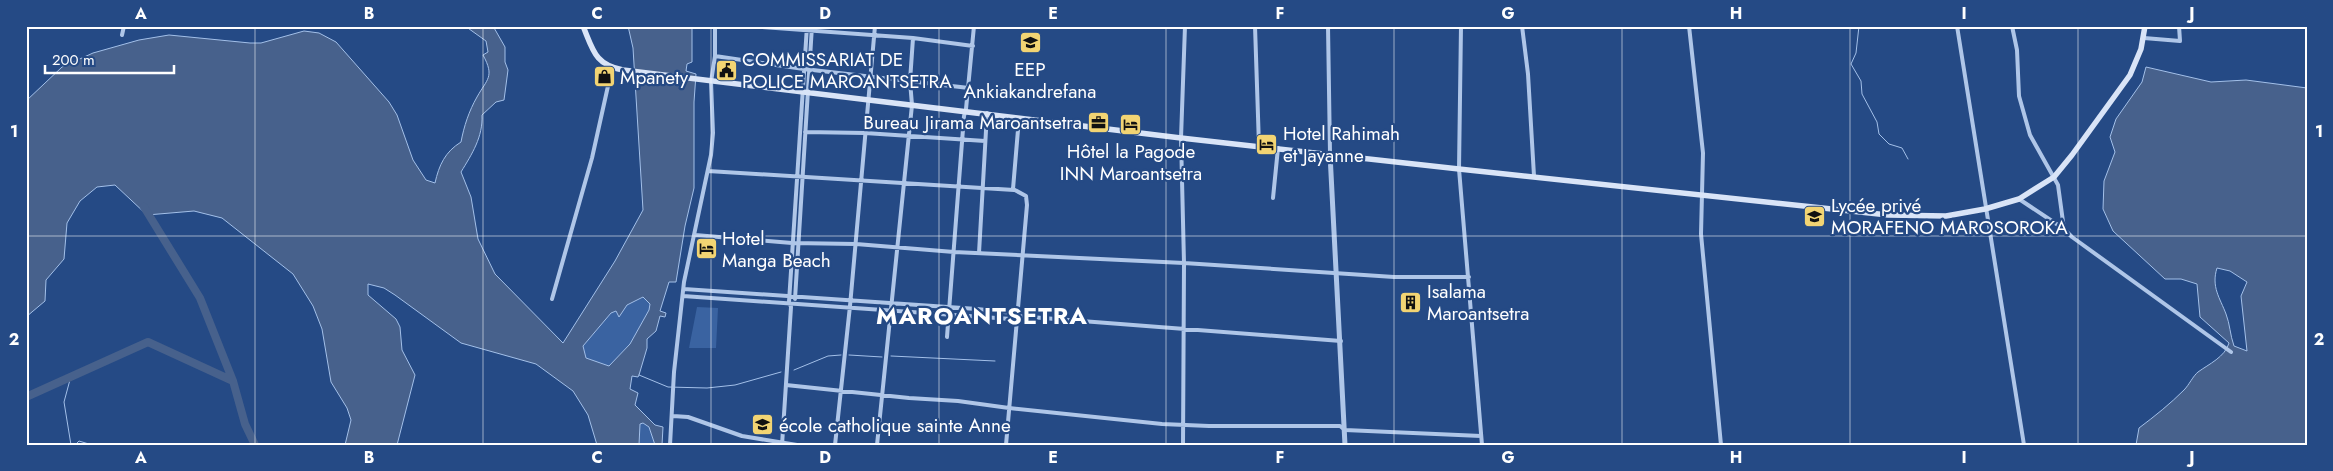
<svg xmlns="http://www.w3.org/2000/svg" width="2333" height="471" viewBox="0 0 2333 471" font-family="Jost,sans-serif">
	<rect width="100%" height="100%" fill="#254a85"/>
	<path fill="#3a63a1" d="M644 297 650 304 649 310 630 344 609 366 586 358 583 346 611 313 616 311 619 317 627 305Z
		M697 307 718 308 716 348H689Z
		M643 423 649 426 655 445H639L640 424Z"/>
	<path fill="#47618c" stroke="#a3c0e9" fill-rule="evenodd" d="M465 26H493L505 47V62L508 70 504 100 496 102 482 115C483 137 472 154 461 172L471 197 478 239 495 274 563 343 615 261 643 210 633 48 628 26H692V62L687 64 686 71 696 74 694 102V188L685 226 676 282H669L660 311 666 313 665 317 660 316 656 331 647 339V348L639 375 638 377 632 376 630 389 638 393 635 405 655 425 663 427 662 445H655L649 427 643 423 640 424 639 445H597L588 415 573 391 536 364 461 343 395 295 384 288 368 284V295L396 319 400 327 402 350 415 375 397 445H345L351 420 347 408 331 382 322 329 313 306 293 274 222 218 194 211 147 215 115 185 97 187 80 201 67 223 64 259 46 280 45 301 26 317V101L62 67 93 53 139 40 169 35 250 43H261L304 31 319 33 336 42 389 102 397 115 413 160 426 180 435 183C439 165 445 152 461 142 464 126 469 111 477 97 487 79 495 77 483 55L488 52 486 41ZM643 297 650 304 649 310 630 344 609 366 586 358 583 346 611 313 616 311 619 317 627 305Z
		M2146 67 2211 82 2246 80 2307 88V445H2136L2139 428C2155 416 2170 404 2184 390 2189 385 2193 376 2198 372 2209 364 2225 357 2229 343L2200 317 2197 284 2181 279H2165L2113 231 2103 209 2104 181 2115 152 2110 137 2116 119 2142 82ZM2217 268 2230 271 2247 282 2241 296 2247 351 2234 346C2230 335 2230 324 2226 314 2220 298 2211 287 2217 268Z"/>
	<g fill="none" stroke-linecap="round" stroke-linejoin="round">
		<path stroke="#a3c0e9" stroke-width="1" d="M1859 26 1856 53 1851 64 1861 81 1862 94 1877 122 1879 134 1889 144 1902 148 1908 159
			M849 355 882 357
			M891 356 995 361
			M794 370 828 356 841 355
			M639 375 668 387 707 388 735 385 781 372
			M71 445 64 402 71 376
			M75 445 79 441 92 445"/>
		<path stroke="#47618c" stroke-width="8" d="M144 207 200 298 233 381
			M26 397 148 342 233 381 245 424 255 445"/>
		<path stroke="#afc6e8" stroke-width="4" d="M749 26 913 38 973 46
			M1255 26 1259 146
			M1328 26 1330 154
			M1461 26 1459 169 1482 445
			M1522 26 1528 74 1534 176
			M1689 26 1703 153 1701 234 1721 445
			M1957 26 2024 445
			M2012 26 2017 50 2019 96 2030 135 2058 185 2064 229
			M122 35 124 26
			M2144 38 2180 41 2179 26
			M715 56 804 69 969 88
			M805 132 865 133 985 141
			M708 171 1014 190
			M1273 198 1278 148
			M2019 199 2064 229 2072 237 2231 352
			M695 235 792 243 856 244 954 252 1184 263 1394 277H1469
			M979 253 987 113
			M684 289 977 309 1013 313 1017 316 1341 341
			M683 296 1011 319 1017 316
			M552 299 592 158 612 68
			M795 299 812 26
			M947 337 964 116 966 109 974 26
			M786 385 909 398 958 401 1009 408 1162 424 1209 426H1340L1345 430 1481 436
			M673 416 688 417 742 436 797 445
			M670 445 674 372 684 282 711 155 713 133 711 82 715 56V26
			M782 445 791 307 789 302 807 26
			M835 445 850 306 875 26
			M877 445 912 105 910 81 913 38
			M1006 445 1027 205 1026 196 1013 189 1019 118
			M1183 445 1184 263 1181 138 1185 26"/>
		<path stroke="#afc6e8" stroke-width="5" d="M1330 154 1345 445"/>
		<path stroke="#d9e4f7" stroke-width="5.5" d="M583 26C593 50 595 65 623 70L1181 138 1459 169 1888 215 1946 216 1985 209 2019 199 2054 177 2072 155 2130 75 2141 49 2145 26"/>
	</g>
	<path fill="none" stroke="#fff" stroke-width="1" stroke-opacity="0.55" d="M255 26V445M483 26V445M711 26V445M939 26V445M1166 26V445M1394 26V445M1622 26V445M1850 26V445M2078 26V445M26 236H2307"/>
	<defs>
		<symbol id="school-square" viewBox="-11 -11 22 22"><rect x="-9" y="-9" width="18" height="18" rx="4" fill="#f2d473" stroke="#254a85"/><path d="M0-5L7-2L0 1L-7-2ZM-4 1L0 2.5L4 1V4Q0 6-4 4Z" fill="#111"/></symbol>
		<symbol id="civic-square" viewBox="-11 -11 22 22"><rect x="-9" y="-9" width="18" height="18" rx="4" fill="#f2d473" stroke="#254a85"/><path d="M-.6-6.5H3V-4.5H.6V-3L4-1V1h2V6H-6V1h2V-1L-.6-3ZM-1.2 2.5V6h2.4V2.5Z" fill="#111"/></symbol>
		<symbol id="shop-square" viewBox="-11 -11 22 22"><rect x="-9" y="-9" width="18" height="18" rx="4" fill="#f2d473" stroke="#254a85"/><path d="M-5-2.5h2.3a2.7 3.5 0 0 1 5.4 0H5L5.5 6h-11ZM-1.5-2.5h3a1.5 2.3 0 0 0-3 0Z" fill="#111"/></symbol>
		<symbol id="office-square" viewBox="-11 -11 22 22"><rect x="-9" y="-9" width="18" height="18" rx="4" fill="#f2d473" stroke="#254a85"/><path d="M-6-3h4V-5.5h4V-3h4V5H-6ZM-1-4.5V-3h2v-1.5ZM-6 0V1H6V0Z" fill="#111"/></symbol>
		<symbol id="hotel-square" viewBox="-11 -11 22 22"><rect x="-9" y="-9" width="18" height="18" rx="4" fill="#f2d473" stroke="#254a85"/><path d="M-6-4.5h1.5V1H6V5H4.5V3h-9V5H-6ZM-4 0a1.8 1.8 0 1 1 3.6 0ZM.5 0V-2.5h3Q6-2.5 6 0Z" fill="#111"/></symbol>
		<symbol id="building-square" viewBox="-11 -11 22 22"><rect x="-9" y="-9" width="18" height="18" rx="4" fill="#f2d473" stroke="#254a85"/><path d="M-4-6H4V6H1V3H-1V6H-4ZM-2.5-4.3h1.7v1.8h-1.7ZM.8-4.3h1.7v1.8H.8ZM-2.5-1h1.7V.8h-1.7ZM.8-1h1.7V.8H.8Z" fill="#111"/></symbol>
		<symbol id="university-square" viewBox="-11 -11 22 22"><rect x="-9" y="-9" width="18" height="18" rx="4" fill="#f2d473" stroke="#254a85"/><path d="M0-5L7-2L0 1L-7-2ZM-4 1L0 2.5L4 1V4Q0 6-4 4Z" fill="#111"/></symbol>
	</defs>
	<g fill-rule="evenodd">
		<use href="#school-square" x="1018" y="30" width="25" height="25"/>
		<use href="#civic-square" x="714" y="58" width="25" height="25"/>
		<use href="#shop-square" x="592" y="64" width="25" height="25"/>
		<use href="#office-square" x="1086" y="110" width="25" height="25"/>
		<use href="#hotel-square" x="1118" y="112" width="25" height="25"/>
		<use href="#hotel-square" x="1254" y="132" width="25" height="25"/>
		<use href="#school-square" x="1802" y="204" width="25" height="25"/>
		<use href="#hotel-square" x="694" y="236" width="25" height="25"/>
		<use href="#building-square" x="1398" y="290" width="25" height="25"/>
		<use href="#university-square" x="750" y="412" width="25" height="25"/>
	</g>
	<g text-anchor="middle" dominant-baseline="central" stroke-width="4.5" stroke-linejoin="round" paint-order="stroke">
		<g font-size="19" fill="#fff" stroke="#254a85" text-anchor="start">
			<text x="742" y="59">COMMISSARIAT DE<tspan x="742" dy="22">POLICE MAROANTSETRA</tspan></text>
			<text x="1030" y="69" text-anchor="middle">EEP<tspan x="1030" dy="22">Ankiakandrefana</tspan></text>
			<text x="620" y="77">Mpanety</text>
			<text x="1082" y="122" text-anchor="end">Bureau Jirama Maroantsetra</text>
			<text x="1283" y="133">Hotel Rahimah<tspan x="1283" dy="22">et Jayanne</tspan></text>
			<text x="1131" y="151" text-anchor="middle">Hôtel la Pagode<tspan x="1131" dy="22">INN Maroantsetra</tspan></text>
			<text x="1831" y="205">Lycée privé<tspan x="1831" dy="22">MORAFENO MAROSOROKA</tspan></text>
			<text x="722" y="238">Hotel<tspan x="722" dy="22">Manga Beach</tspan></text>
			<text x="1427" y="291">Isalama<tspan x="1427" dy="22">Maroantsetra</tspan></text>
			<text x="779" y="425">école catholique sainte Anne</text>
		</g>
		<g font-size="24" font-weight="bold" letter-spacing="1" fill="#fff" stroke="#254a85">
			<text x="982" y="315">MAROANTSETRA</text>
		</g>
	</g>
	<rect width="2333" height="471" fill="none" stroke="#254a85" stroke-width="55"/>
	<path d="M45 65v8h129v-8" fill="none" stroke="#ffffff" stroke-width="2.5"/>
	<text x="52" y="65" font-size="15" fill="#ffffff" stroke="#254a85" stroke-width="4" paint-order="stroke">200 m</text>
	<rect x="28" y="28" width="2278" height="416" fill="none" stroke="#fff" stroke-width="2"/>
	<g font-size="16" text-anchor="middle" font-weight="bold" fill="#fff">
		<text x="141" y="19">A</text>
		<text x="369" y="19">B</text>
		<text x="597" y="19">C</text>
		<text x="825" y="19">D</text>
		<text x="1053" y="19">E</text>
		<text x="1280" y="19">F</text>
		<text x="1508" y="19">G</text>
		<text x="1736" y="19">H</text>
		<text x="1964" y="19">I</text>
		<text x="2192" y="19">J</text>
		<text x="14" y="137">1</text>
		<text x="2319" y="137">1</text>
		<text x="14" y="345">2</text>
		<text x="2319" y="345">2</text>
		<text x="141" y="463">A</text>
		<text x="369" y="463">B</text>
		<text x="597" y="463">C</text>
		<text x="825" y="463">D</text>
		<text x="1053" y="463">E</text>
		<text x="1280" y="463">F</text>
		<text x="1508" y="463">G</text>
		<text x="1736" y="463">H</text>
		<text x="1964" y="463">I</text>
		<text x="2192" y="463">J</text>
	</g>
</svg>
